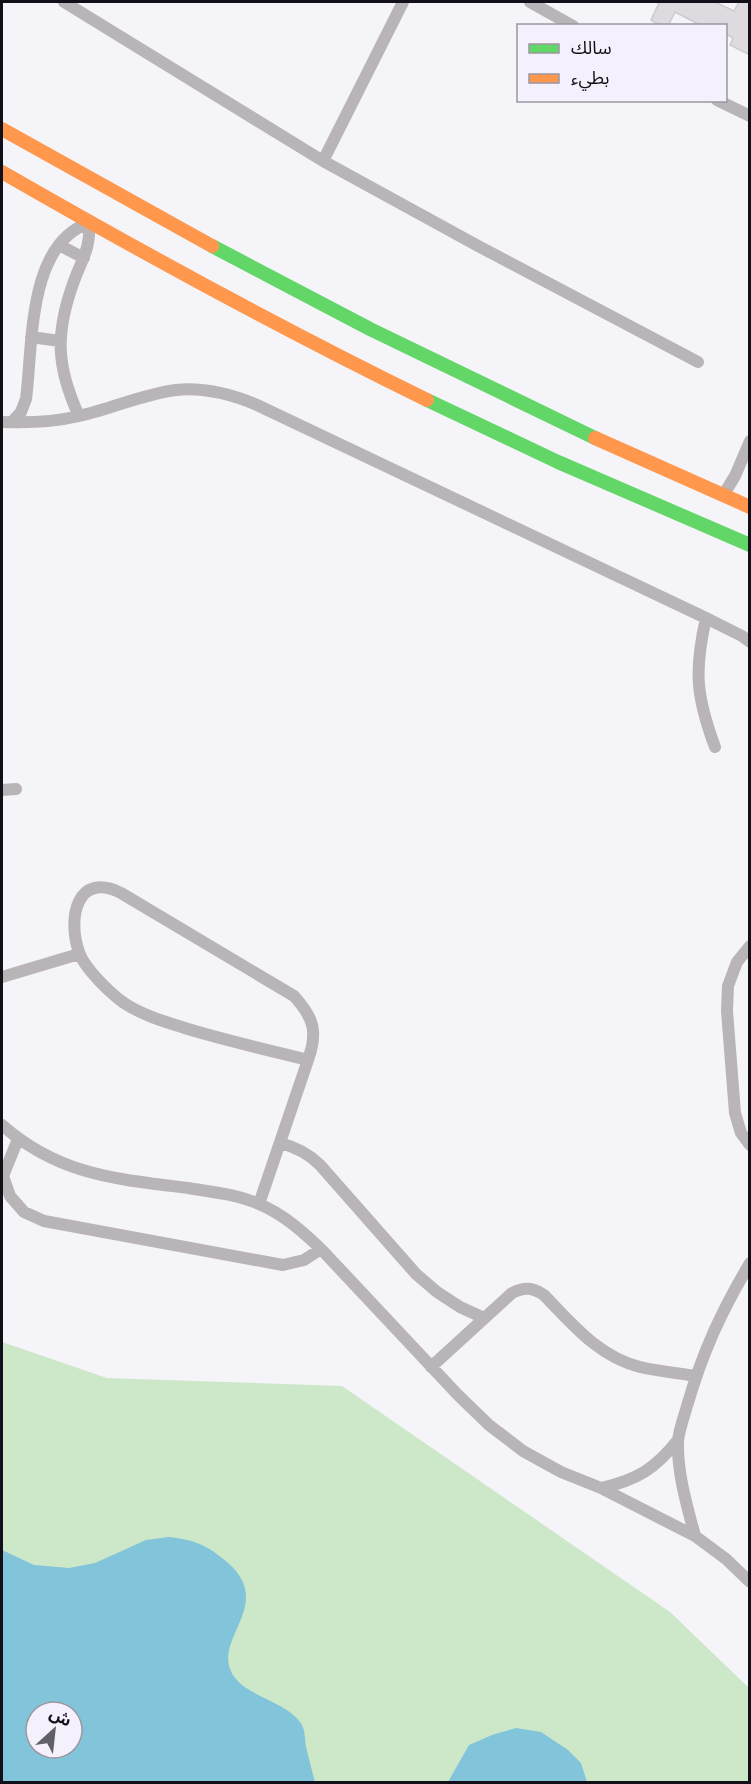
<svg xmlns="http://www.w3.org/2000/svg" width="751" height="1784" viewBox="0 0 751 1784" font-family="'Open Sans','Noto Sans Arabic',sans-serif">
	<rect width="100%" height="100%" fill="#f5f4f9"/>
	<path fill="#cde7c9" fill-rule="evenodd" d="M2 1342 107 1378 342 1386 670 1612 749 1688V1782H2ZM36 1712H72V1748H36Z"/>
	<path fill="#82c4d9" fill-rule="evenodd" d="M169 1537C195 1540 207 1545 227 1562 278 1606 207 1641 235 1678 251 1698 290 1703 302 1725 305 1731 305 1740 306 1747 309 1759 312 1771 315 1782H2V1550L34 1565 69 1568 95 1563 146 1540ZM36 1712H72V1748H36Z
		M516 1728 541 1732 568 1750 581 1763 587 1782H448L469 1745 492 1735Z"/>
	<path fill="#dfdae0" stroke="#cecacf" stroke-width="1.5" d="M655 2H715L734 11 739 2H750V55L730 45 733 38 726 34V26H702L675 12 668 26H661L651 20 659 3Z"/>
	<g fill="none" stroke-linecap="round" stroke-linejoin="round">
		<path stroke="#b9b4b7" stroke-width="12" d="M64 2 323 161 480 247 698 362
			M530 2 573 26
			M717 100 750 116
			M323 161 403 2
			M59 245 84 258
			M31 337 60 341
			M2 422C27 423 54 422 79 416 111 409 143 394 176 390 205 387 231 394 257 405L706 618 742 636 750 642
			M12 422 21 412 26 399C33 346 27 244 89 223 91 248 82 259 74 281 55 333 56 366 79 416
			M724 494 735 476 750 441
			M706 618C694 671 696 696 715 747
			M2 790 16 789
			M750 946 737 962 728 986 727 1011 735 1113 741 1133 750 1145
			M2 977 79 954
			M2 1125C59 1175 115 1179 188 1188 212 1192 236 1194 259 1204 283 1214 302 1231 321 1249L458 1395 489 1425 523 1451 561 1472 601 1488 695 1536 726 1559 750 1582
			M18 1139 3 1176 10 1196 24 1212 44 1221 283 1265 304 1260 321 1249
			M280 1143C296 1147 308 1153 320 1165L416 1274 437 1292 460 1307 484 1318
			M259 1204 308 1060C318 1032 314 1018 294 996L121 893C77 871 67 918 79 952 84 968 110 993 124 1003 144 1016 166 1022 188 1029 228 1041 268 1050 308 1060
			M431 1367 512 1293C524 1287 532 1287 544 1295 572 1324 599 1357 640 1367 658 1371 677 1373 696 1376
			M601 1488C637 1480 655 1469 678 1440
			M695 1536C687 1506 677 1473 678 1441 679 1430 684 1417 687 1406 703 1351 721 1312 750 1263"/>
		<path stroke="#63d668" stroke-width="14" d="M212 246 370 329 595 438
			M427 400 558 462 750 545"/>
		<path stroke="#ff974d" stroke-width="14" d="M2 129 212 246
			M2 172C141 252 282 329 427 400
			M595 438 750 507"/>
	</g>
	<rect width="751" height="1784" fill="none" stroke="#120f18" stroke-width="6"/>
	<rect x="517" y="24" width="210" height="78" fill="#f4f1fc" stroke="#9a97a1" stroke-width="1.5"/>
	<rect x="529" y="44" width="30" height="9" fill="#63d668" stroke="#9a97a1" stroke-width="1.5"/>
	<text x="571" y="54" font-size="18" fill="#120f18">سالك</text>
	<rect x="529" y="74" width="30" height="9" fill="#ff974d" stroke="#9a97a1" stroke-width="1.5"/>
	<text x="571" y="84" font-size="18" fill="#120f18">بطيء</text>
	<g transform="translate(54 1730) rotate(27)"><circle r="28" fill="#f4f1fc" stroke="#9a97a1" stroke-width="1.5"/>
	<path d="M0-4.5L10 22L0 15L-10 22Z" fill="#615f67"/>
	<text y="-9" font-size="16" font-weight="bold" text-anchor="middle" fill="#120f18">ش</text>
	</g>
</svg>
